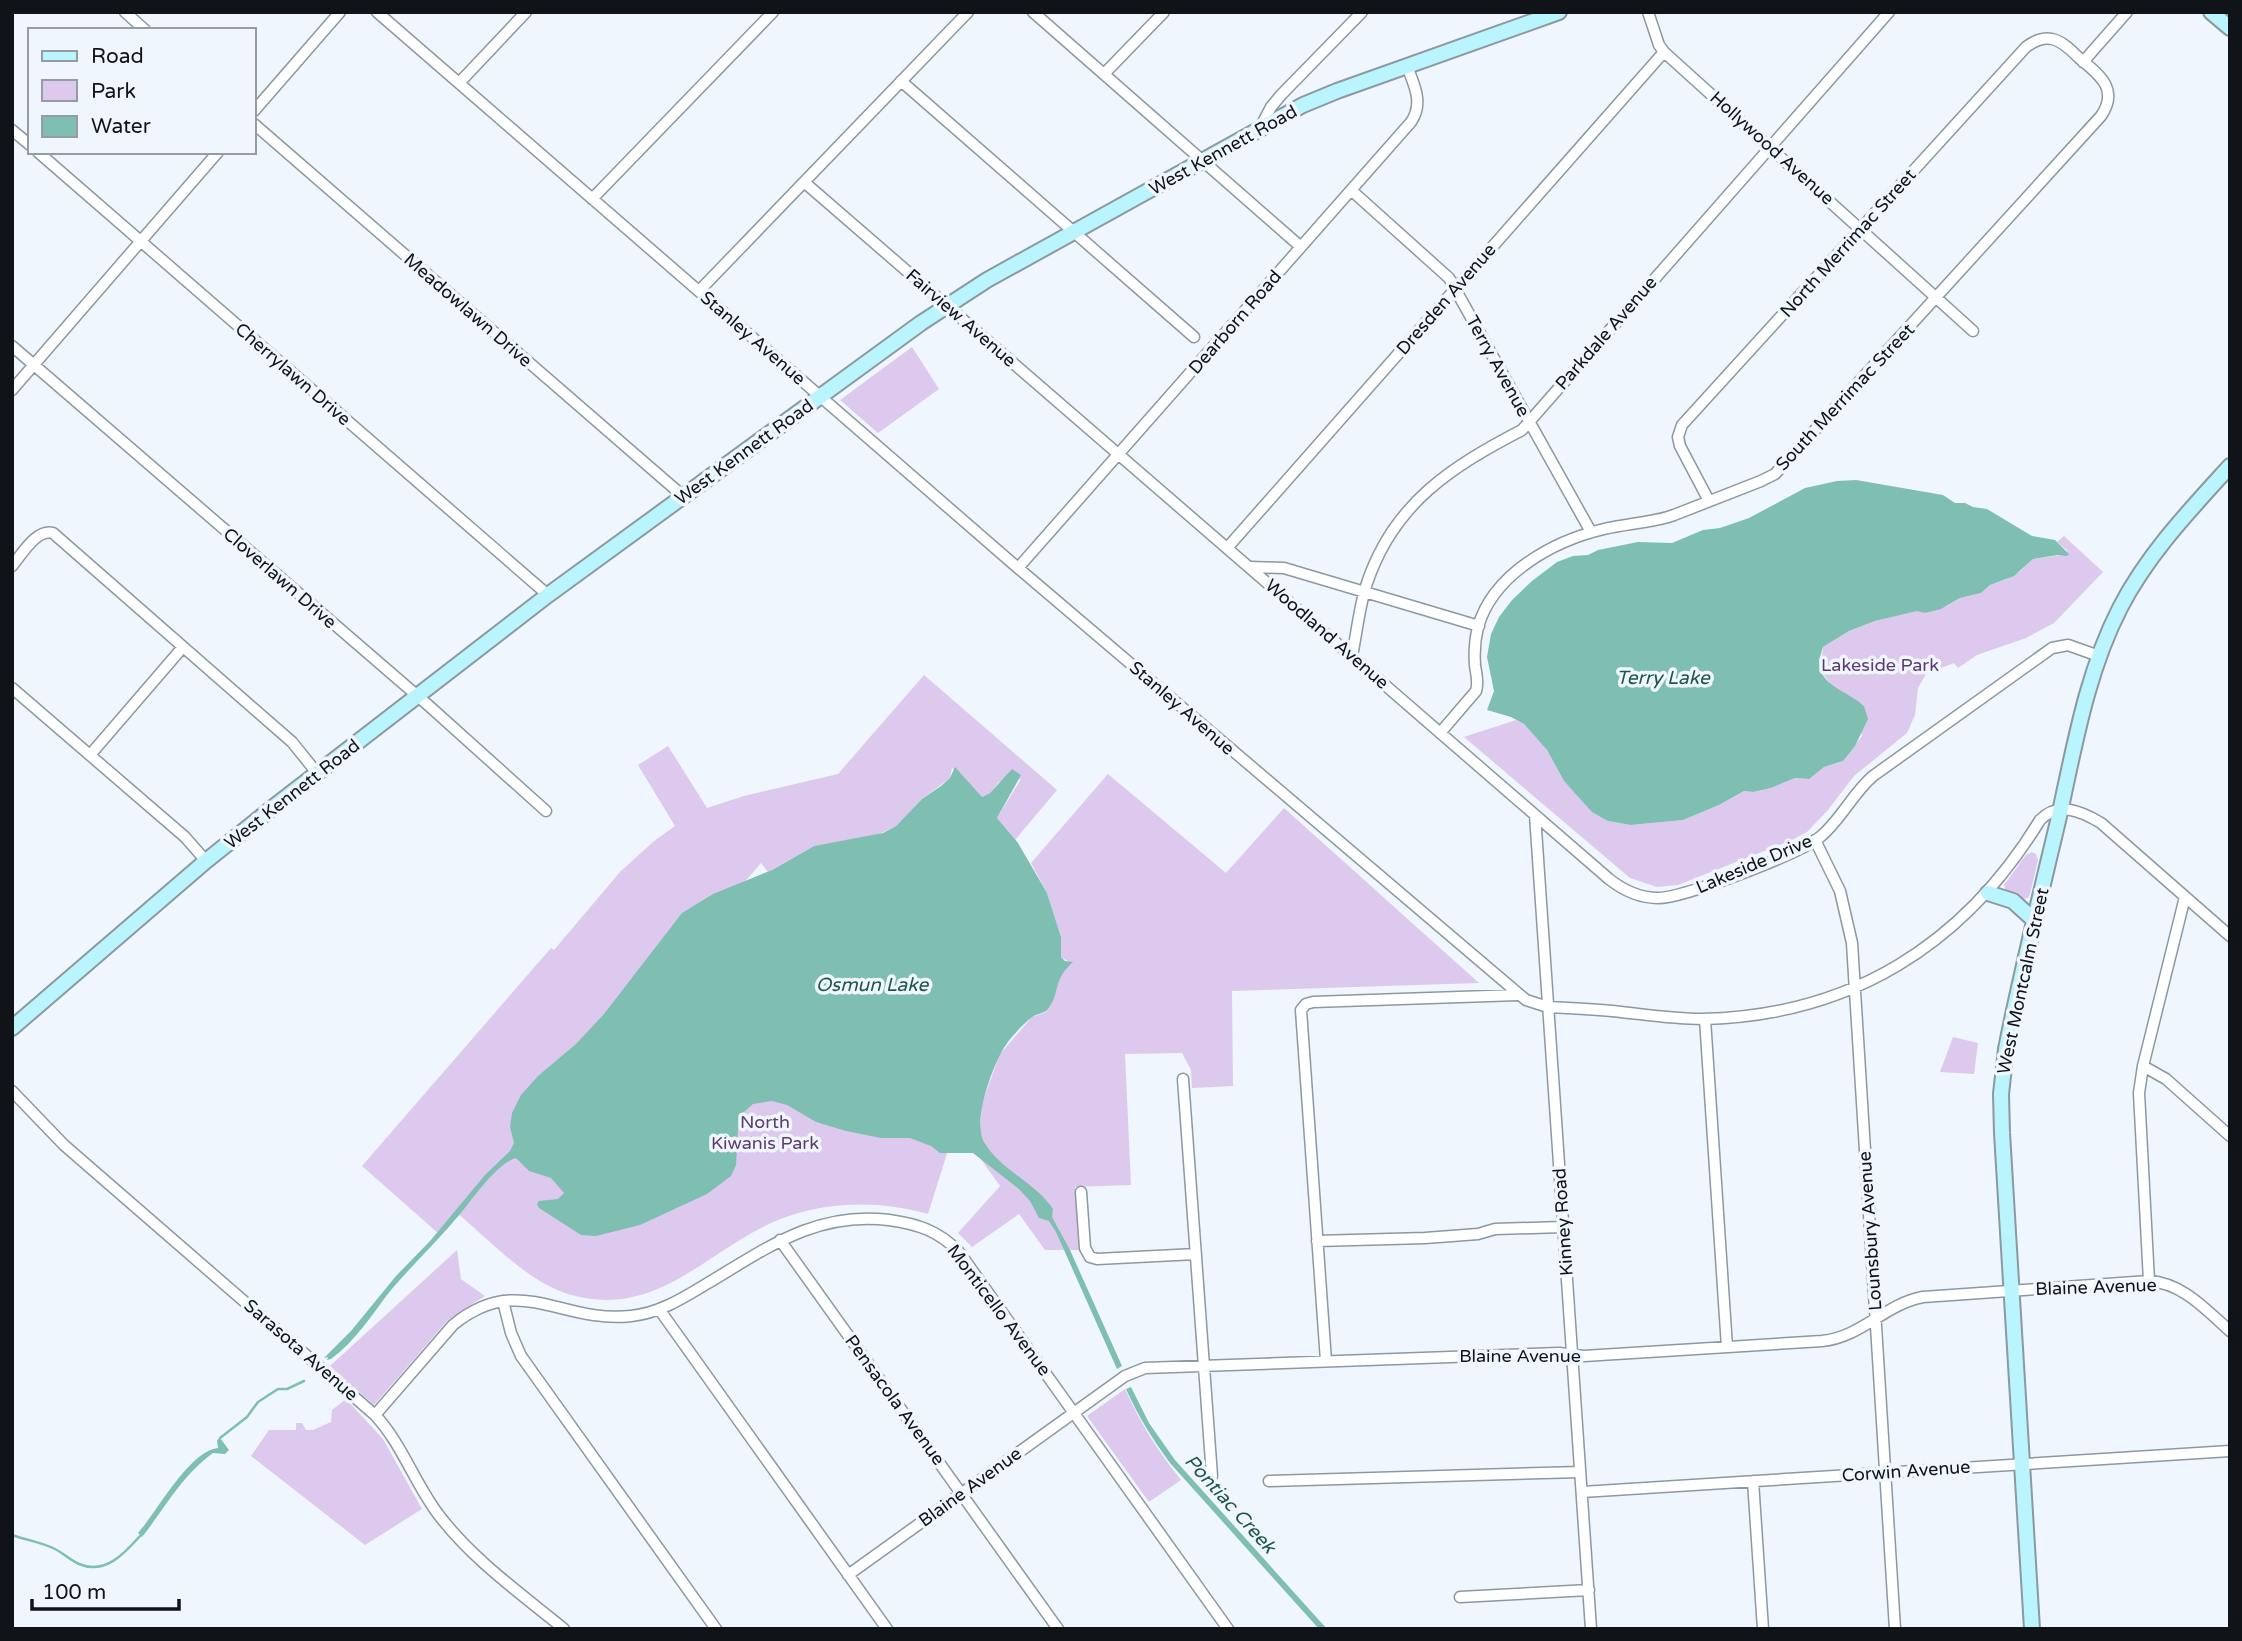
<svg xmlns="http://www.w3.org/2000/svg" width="2242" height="1641" viewBox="0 0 2242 1641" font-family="'Varela Round',sans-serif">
	<rect width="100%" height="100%" fill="#eff6fd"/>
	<path fill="#ddc9ed" d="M912 347 939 389 878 433 840 400Z
		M2064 536 2103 572 2054 623 2026 638 1977 655 1958 668 1954 663 1926 674 1918 688 1915 715 1907 733 1854 776 1828 810 1807 832 1792 840 1678 885 1657 887 1630 878 1464 737 1516 720 1524 724 1547 750 1564 781 1602 817 1608 821 1631 825 1683 820 1719 805 1744 791 1753 792 1771 788 1795 778 1807 779 1824 767 1841 762 1862 736 1855 699 1832 686 1820 670 1823 647 1849 631 1875 621 1919 610 1925 613 1947 606 1960 598 1981 593 1990 585 2007 579 2019 572 2033 559 2062 555 2068 551 2057 542Z
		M924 675 1057 790 1015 840 997 818 1021 779 999 782 990 793 982 797 960 773 952 768 950 778 922 799 896 826 875 836 814 846 768 872 761 863 556 1099 735 1035 956 1125 928 1214C881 1201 832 1201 786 1217 710 1244 660 1322 568 1294 525 1280 491 1241 457 1213L439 1234 362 1166 551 948 554 950 620 872 654 841 675 826 638 765 668 746 707 808 744 796 838 774Z
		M1108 774 1226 873 1284 808 1479 983 1232 991 1233 1086 1192 1088 1191 1070 1182 1053 1125 1054 1131 1185 1075 1187 1079 1250H1045L1019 1214 972 1247 958 1233 1000 1186 980 1158 984 1142 980 1132 982 1103 1000 1054 1032 1017 1046 1012 1050 1007 1060 975 1071 963 1061 957V937L1047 893 1031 863Z
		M2032 852 2036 854 2038 860 2030 894 2028 898 2021 899 2006 891 2004 885 2026 855Z
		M1953 1037 1978 1043 1974 1074 1940 1072Z
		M457 1250 461 1279 485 1296 448 1320 374 1405 330 1366Z
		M1125 1389C1140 1423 1158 1451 1181 1480L1149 1502 1087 1416Z
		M346 1399 383 1439 422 1509 365 1545 251 1456 269 1430H296V1423H302L306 1430H313L331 1422 332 1410Z"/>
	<path fill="#7fbfb2" d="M1856 480 1943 495 1955 503H1965L1973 507 1987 509 2032 536 2055 540 2069 554 2067 556 2058 555 2033 559 2014 576 1990 585 1981 593 1960 598 1941 609 1925 613 1917 611 1875 621 1849 631 1823 647C1809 685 1844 687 1864 706L1868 719 1855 746 1843 761 1824 767 1809 779 1795 778 1771 788 1753 792 1744 791 1719 805 1683 820 1631 825 1608 821 1592 812 1564 781 1547 750 1524 724 1511 717 1487 710 1494 691 1487 657 1491 634 1499 617 1512 600 1532 581 1557 562 1573 556 1588 555 1598 550 1638 542 1672 543 1703 530 1720 528 1749 518 1805 488 1837 481Z
		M955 767 982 797 990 793 1012 769 1021 775 997 818 1018 843 1047 893 1061 937V957L1065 961 1073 962C1052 981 1061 990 1049 1008 1045 1014 1036 1013 1031 1018 1020 1027 1006 1042 1000 1055 990 1075 973 1121 984 1142 1000 1170 1035 1182 1053 1209L1052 1217 1070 1250 1122 1366 1117 1369 1056 1232 1049 1221 1039 1218 1030 1201 1019 1189 973 1153H940L931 1146 910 1138H881L846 1131 816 1122 787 1105 772 1101 753 1104 744 1112 738 1130 736 1165 731 1176 707 1194 640 1225 596 1236 581 1235 539 1208 537 1204 539 1201 558 1199 564 1193 551 1178 529 1171 516 1158C496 1164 473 1199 460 1214 438 1241 413 1264 391 1290 372 1314 356 1341 331 1359L327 1360 328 1357 324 1358 351 1331 396 1276 430 1241 485 1175 510 1151 514 1143 510 1127 512 1113 521 1095 538 1076 576 1044 604 1014 682 913 713 894 772 870 814 846 883 833 896 826 922 799 941 786 950 778Z
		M1131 1387 1149 1423 1175 1460 1327 1629H1319L1170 1463C1153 1440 1138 1416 1126 1389Z
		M220 1438 229 1450 225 1454 213 1453C184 1474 167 1504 146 1532L142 1537 138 1533C157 1512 189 1451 218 1448L217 1440Z"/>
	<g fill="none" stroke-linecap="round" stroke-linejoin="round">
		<path stroke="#7fbfb2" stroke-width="2.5" d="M220 1438 247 1417 258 1402 278 1389H287L304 1381
			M12 1535C26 1540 41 1542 55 1549 63 1553 70 1560 79 1564 105 1575 124 1554 140 1536"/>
		<defs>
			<path id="street" d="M125 12 145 30
				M377 12 1018 568 1526 1000 1548 1007C1570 1008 1591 1009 1612 1011 1642 1014 1672 1019 1702 1019 1850 1016 1964 945 2040 820 2058 801 2081 811 2101 823L2230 936
				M1033 12 1301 247
				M1648 12 1659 45 1664 52 1973 331
				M2083 62 2127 12
				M1104 74 1164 12
				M901 81 1194 337
				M459 83 526 12
				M254 111 340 12
				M254 124 683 496
				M1260 128 1271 107 1281 95 1362 12
				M12 130 30 145
				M38 152 548 595
				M804 182 1609 879C1623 890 1640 898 1658 898 1684 898 1799 854 1820 837 1841 820 1852 794 1873 776L2052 648 2068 645 2099 656
				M1351 190 1449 278 1591 532
				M592 199 773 12
				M699 291 968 12
				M12 346 428 705 546 811
				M12 390 218 152
				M1228 547 1664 52
				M12 566C22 554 36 529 53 533L292 742 317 773
				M1251 567 1284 568 1479 626
				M1018 568 1411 122C1424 103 1414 85 1407 66
				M1352 656C1357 632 1359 607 1367 583 1394 503 1451 467 1522 430L1889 12
				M12 688 185 837 206 861
				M1440 733 1476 691C1479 682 1476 674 1475 665 1474 652 1475 639 1478 627 1493 574 1553 541 1604 529 1625 524 1647 523 1668 517L1674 515 1761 481 1775 474 2101 116C2120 88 2098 74 2078 57 2071 50 2062 41 2052 39 2042 37 2034 41 2026 47L1682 425 1678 437 1680 446 1709 501
				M90 755 183 647
				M1535 815 1591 1629
				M1815 840 1840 891 1852 943 1895 1629
				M1705 1019 1727 1347
				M2143 1066 2166 1079 2230 1136
				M1183 1079 1212 1476
				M12 1091 64 1145 375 1415C402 1444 414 1482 438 1514 472 1559 520 1593 564 1629
				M1081 1192 1085 1248 1090 1257 1097 1259 1196 1254
				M780 1240 1058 1629
				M1317 1241 1425 1238 1478 1234 1495 1229 1563 1227
				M2149 1281 2139 1093 2143 1066 2185 897
				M503 1301 511 1333 521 1356 716 1629
				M659 1309 887 1629
				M1326 1361 1301 1010 1306 1004 1313 1002 1518 995
				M375 1415 453 1325C519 1271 561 1324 631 1316 660 1313 683 1298 708 1283 767 1248 816 1211 889 1220 918 1224 939 1231 959 1252L1228 1629
				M1269 1481 1580 1472
				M1753 1481 1763 1629
				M1582 1492 2230 1451
				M848 1575 1125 1376 1145 1368 1559 1353 1584 1356 1822 1341C1862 1337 1885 1304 1923 1297L2149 1281C2183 1283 2206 1310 2230 1331
				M1460 1597 1589 1590"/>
			<path id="secondary" d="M2211 12 2230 28
				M1988 893 2013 901 2035 921
				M12 1028 206 861 276 805 548 595 921 323 987 280 1303 105 1337 91 1559 12
				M2032 1629 2002 1133 2001 1094 2006 1049C2021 973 2040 897 2058 821 2074 749 2086 674 2120 608 2148 554 2189 511 2230 466"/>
		</defs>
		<use href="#street" stroke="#8c98a2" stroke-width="13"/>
		<use href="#secondary" stroke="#8c98a2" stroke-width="18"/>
		<use href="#street" stroke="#fff" stroke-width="10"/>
		<use href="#secondary" stroke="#baf4fd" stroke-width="14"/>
	</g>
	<g text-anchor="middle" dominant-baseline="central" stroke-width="7" stroke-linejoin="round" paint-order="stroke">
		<g font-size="18" fill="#101418" stroke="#eff6fd">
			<text transform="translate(1772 148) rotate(42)">Hollywood Avenue</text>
			<text transform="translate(1223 150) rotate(-29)">West Kennett Road</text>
			<text transform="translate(1848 243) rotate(-48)">North Merrimac Street</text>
			<text transform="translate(1446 299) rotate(-49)">Dresden Avenue</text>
			<text transform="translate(468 310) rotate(41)">Meadowlawn Drive</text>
			<text transform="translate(961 318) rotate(41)">Fairview Avenue</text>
			<text transform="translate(1235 322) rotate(-49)">Dearborn Road</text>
			<text transform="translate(1606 333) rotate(-49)">Parkdale Avenue</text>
			<text transform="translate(753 338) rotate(41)">Stanley Avenue</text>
			<text transform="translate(1498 366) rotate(61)">Terry Avenue</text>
			<text transform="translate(293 374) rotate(41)">Cherrylawn Drive</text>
			<text transform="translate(1845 397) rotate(-47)">South Merrimac Street</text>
			<text transform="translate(744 452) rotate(-36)">West Kennett Road</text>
			<text transform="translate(280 578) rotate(41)">Cloverlawn Drive</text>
			<text transform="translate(1327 634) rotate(41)">Woodland Avenue</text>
			<text transform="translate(1182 708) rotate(41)">Stanley Avenue</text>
			<text transform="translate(292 794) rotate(-38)">West Kennett Road</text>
			<text transform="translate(1754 864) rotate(-23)">Lakeside Drive</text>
			<text transform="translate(2023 981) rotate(-78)">West Montcalm Street</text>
			<text transform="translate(1563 1222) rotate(-94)">Kinney Road</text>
			<text transform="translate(1870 1231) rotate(-94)">Lounsbury Avenue</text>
			<text transform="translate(2096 1287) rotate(-2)">Blaine Avenue</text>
			<text transform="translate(999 1310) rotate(53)">Monticello Avenue</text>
			<text transform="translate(301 1350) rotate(41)">Sarasota Avenue</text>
			<text x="1520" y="1356">Blaine Avenue</text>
			<text transform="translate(895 1400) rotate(54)">Pensacola Avenue</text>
			<text transform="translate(1906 1471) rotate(-4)">Corwin Avenue</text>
			<text transform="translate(970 1487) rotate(-36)">Blaine Avenue</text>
		</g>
		<g font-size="18" fill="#5c3b73" stroke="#eff6fd">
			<text x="1880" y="665">Lakeside Park</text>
			<text x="765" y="1122">North<tspan x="765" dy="21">Kiwanis Park</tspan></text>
		</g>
		<g font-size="19" font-style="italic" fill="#1f554c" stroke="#eff6fd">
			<text x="1663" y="678">Terry Lake</text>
			<text x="872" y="985">Osmun Lake</text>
			<text transform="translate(1230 1504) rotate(48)">Pontiac Creek</text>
		</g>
	</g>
	<rect width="2242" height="1641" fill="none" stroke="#101418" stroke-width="28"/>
	<rect x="28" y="28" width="228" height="126" fill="#eff6fd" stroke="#969ca1" stroke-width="2"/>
	<rect x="42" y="51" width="35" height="10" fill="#baf4fd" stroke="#969ca1" stroke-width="2"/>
	<text x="91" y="63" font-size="21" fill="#101418">Road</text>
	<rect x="42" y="80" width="35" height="21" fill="#ddc9ed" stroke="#969ca1" stroke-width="2"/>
	<text x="91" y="98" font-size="21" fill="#101418">Park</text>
	<rect x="42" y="116" width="35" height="21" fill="#7fbfb2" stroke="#969ca1" stroke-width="2"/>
	<text x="91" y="133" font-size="21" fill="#101418">Water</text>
	<path d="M32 1599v10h147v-10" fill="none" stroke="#101418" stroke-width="3.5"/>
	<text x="42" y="1599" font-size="21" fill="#101418" stroke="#eff6fd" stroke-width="5" paint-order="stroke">100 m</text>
</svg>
